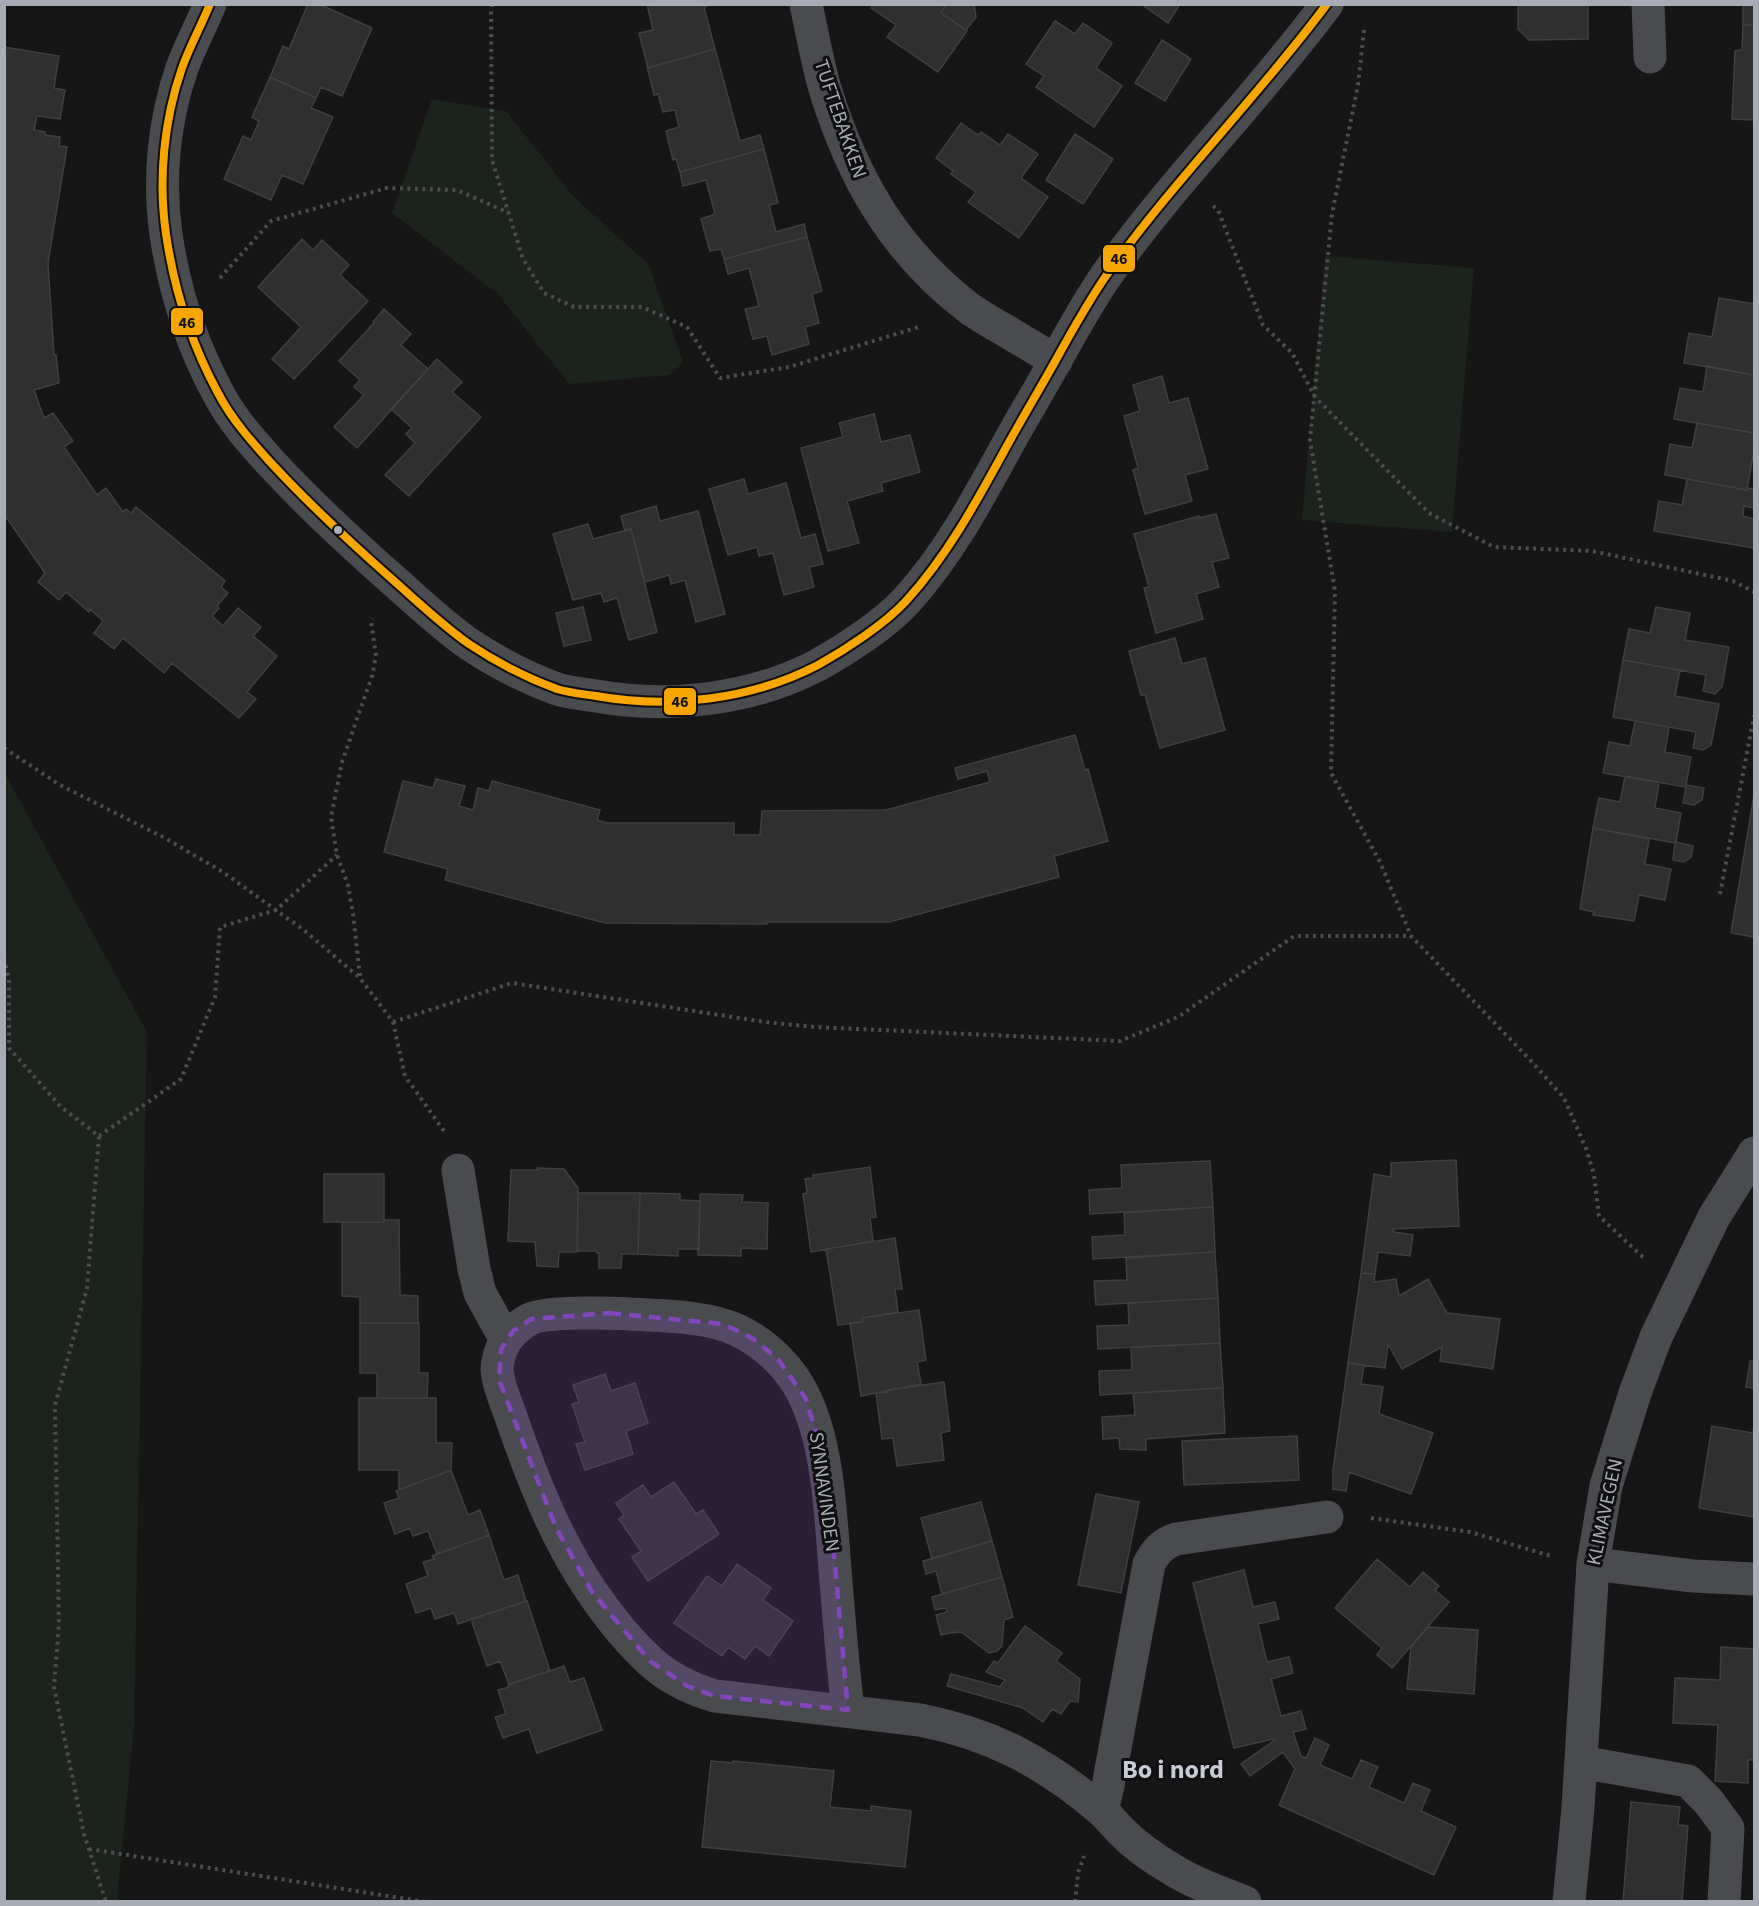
<svg xmlns="http://www.w3.org/2000/svg" width="1759" height="1906" viewBox="0 0 1759 1906" font-family="'Source Sans 3',sans-serif">
	<rect width="100%" height="100%" fill="#161616"/>
	<path fill="#1c231d" d="M432 99 506 111 574 197 649 265 683 363 669 375 569 384 498 294 392 213Z
		M1325 256 1474 268 1452 532 1302 520Z
		M4 772 147 1032 134 1726 117 1901H5Z"/>
	<path fill="#2f2f30" stroke="#3e3f42" stroke-width="1.5" d="M308 4H319L372 28 342 96 321 87 316 98 270 77 283 46 289 49Z
		M647 4H714L704 7 715 49 648 68 639 33 653 30Z
		M873 4H946L941 13 967 31 938 72 887 37 896 25 871 8Z
		M946 4H974L976 17 966 30 941 13Z
		M1141 4H1180L1168 23Z
		M1518 4H1588V39L1529 40 1518 29Z
		M1743 4H1754V25H1743Z
		M1055 21 1075 34 1083 23 1112 43 1096 68 1122 86 1094 127 1036 87 1044 76 1026 64Z
		M1743 25H1754V120L1732 119 1735 51 1742 50Z
		M1162 40 1191 59 1165 101 1135 83Z
		M4 47 59 56 54 88 65 90 60 119 37 116 34 130 45 132V135L60 137 59 146 67 147 48 263 54 355H56L59 383 34 390 44 418 53 413 73 441 64 447 97 495 106 488 123 512 126 509 131 513 136 507 225 581 221 587 228 593 217 606 219 608 212 616 223 626 238 608 261 627 253 636 277 656 247 692 256 699 239 718 172 663 164 673 123 638 114 649 94 633 103 621 90 609 89 612 66 592 59 600 38 582 45 573 4 514Z
		M715 49 740 141 760 135 764 149 680 172 676 159 673 160 666 131 679 127 675 110 663 112 658 94 654 95 647 66 648 68Z
		M270 77 316 98 311 108 333 117 303 184 282 175 271 200 224 179 243 136 251 140 259 121 252 117Z
		M961 123 978 135 981 132 1000 145 1008 134 1038 154 1021 178 1048 197 1019 238 968 202 976 192 951 174 953 171 936 158Z
		M1075 134 1113 159 1083 204 1046 180Z
		M764 149 778 203 769 205 776 232 804 224 807 237 724 259 721 249 710 251 701 219 715 214 706 180 683 186 680 172Z
		M807 237 822 291 812 294 819 323 805 327 809 344 772 355 767 336 753 339 745 309 759 306 749 268 728 274 724 259Z
		M302 239 313 250 322 240 349 265 340 275 368 301 294 379 272 359 301 327 258 287Z
		M1719 298 1754 304V375L1684 363 1689 333 1712 337Z
		M384 309 411 334 401 345 428 369 357 448 334 427 364 395 354 387 360 380 339 361 374 323 373 322Z
		M437 359 462 382 452 392 481 417 409 496 385 475 415 443 406 434 412 428 391 409Z
		M1707 366 1754 375V433L1674 419 1680 388 1703 392Z
		M1162 376 1169 403 1188 398 1208 469 1185 475 1192 501 1145 514 1133 470 1138 468 1124 416 1140 411 1133 385Z
		M874 414 881 442 910 435 920 472 881 483 883 491 847 501 859 543 828 551 801 448 843 437 839 423Z
		M1697 423 1754 433V450L1747 490 1665 475 1670 444 1692 448Z
		M744 479 748 494 786 483 801 538 815 534 823 564 809 567 814 587 784 595 773 553 759 556 757 547 728 555 709 489Z
		M1687 479 1747 490V488L1754 489V508L1744 506 1743 516 1754 519V548L1654 531 1659 501 1682 505Z
		M656 506 660 521 698 511 725 614 696 622 685 580 671 584 669 575 645 582 631 529 625 531 621 516Z
		M1216 514 1229 558 1212 562 1219 587 1196 594 1203 619 1156 633 1144 588 1149 587 1134 534 1199 516V518Z
		M588 524 593 539 631 529 657 632 629 640 617 598 604 602 601 593 573 600 553 534Z
		M583 607 591 640 564 646 556 613Z
		M1656 607 1690 613 1685 640 1729 647 1722 687 1715 694 1703 691 1706 675 1623 660 1629 629 1650 633Z
		M1175 638 1182 664 1205 658 1225 730 1160 748 1145 695H1141L1129 651Z
		M1623 660 1680 670 1675 696 1719 704 1711 745 1703 750 1693 748 1696 732 1613 717Z
		M1635 721 1669 727 1665 752 1691 757 1686 785 1704 788 1702 800 1694 805 1683 803 1686 787 1603 773 1609 742 1630 746Z
		M1075 735 1085 770 1088 769 1108 841 1054 856 1059 877 889 922H767V924L605 923 445 880 448 869 384 852 403 781 433 788 436 779 465 786 459 806 473 810 478 788 489 791 492 781 600 810 597 820 607 823H734V835H760L762 811 886 810 990 782 987 771 958 779 955 768Z
		M1625 776 1659 782 1655 808 1681 813 1676 842 1693 846 1691 857 1684 862 1673 860 1675 843 1593 828 1599 798 1620 802Z
		M1754 795V937L1731 933Z
		M1593 828 1649 839 1645 864 1671 869 1665 900 1639 895 1634 921 1593 915 1594 912 1580 909Z
		M1456 1160 1459 1226 1393 1229 1394 1232 1413 1235 1410 1256 1378 1252 1375 1274 1361 1273 1374 1174 1391 1177V1163Z
		M1210 1161 1213 1207 1090 1214 1089 1190 1122 1188 1121 1165Z
		M870 1167 876 1217 870 1218 873 1241 811 1252 803 1194 807 1193 805 1179 814 1178 813 1175Z
		M537 1168 564 1169 578 1188 577 1252H559L558 1267 537 1266 535 1242 508 1241 511 1170H538Z
		M324 1174H384V1222H324Z
		M578 1193H640L638 1254H622L621 1268H599V1253H597V1251H577Z
		M640 1193 680 1194V1200L700 1201 699 1249H678V1256L638 1254Z
		M700 1194 743 1195 742 1202 768 1203 767 1249 741 1248V1256L698 1255Z
		M1213 1207 1215 1252 1093 1259 1092 1237 1125 1235 1124 1213Z
		M384 1220H399L400 1295 418 1296V1323H360V1297L342 1296V1222H384Z
		M895 1238 902 1289H895L898 1312 862 1318 863 1322 838 1325 826 1249Z
		M1215 1252 1218 1298 1096 1305 1094 1281 1127 1280 1126 1258Z
		M1361 1273 1375 1274 1374 1282 1396 1279 1399 1296 1428 1279 1447 1313 1500 1319 1493 1369 1440 1361 1442 1347 1402 1369 1388 1344 1385 1368 1348 1363Z
		M1218 1298 1220 1343 1098 1349 1097 1326 1129 1325 1128 1303Z
		M919 1310 926 1360 917 1362 921 1384 861 1396 850 1323 863 1322 862 1318Z
		M360 1323H419V1373H428L427 1398H377V1373H360Z
		M1220 1343 1223 1388 1100 1395 1099 1371 1132 1370 1131 1347Z
		M1750 1361 1754 1362V1388L1746 1387Z
		M1348 1363 1364 1365 1361 1384 1383 1387 1379 1414 1433 1433 1411 1494 1349 1472 1346 1491 1333 1489V1470Z
		M605 1374 611 1391 635 1383 648 1423 626 1431 633 1454 585 1470 576 1444 585 1442 572 1404 579 1402 573 1385Z
		M944 1382 950 1431 941 1433 944 1460 897 1466 893 1438 882 1439 876 1393 887 1392V1390Z
		M1223 1388 1225 1433 1146 1439V1450L1120 1449 1119 1438 1103 1439 1102 1417 1135 1415 1133 1393Z
		M359 1398H436V1443H452L451 1470 399 1490V1470H359Z
		M1754 1424V1517L1699 1508 1712 1426 1753 1433Z
		M1297 1436 1299 1480 1184 1485 1182 1441Z
		M451 1470 468 1515 480 1510 489 1535 437 1554 428 1531 413 1536 410 1528 395 1534 384 1503 399 1498 396 1491Z
		M674 1482 696 1514 703 1510 719 1534 648 1581 632 1557 641 1551 619 1519 624 1515 616 1503 643 1485 651 1497Z
		M1096 1494 1139 1502 1121 1593 1078 1585Z
		M981 1502 992 1541 932 1559 921 1518Z
		M489 1535 504 1580 518 1575 526 1601 458 1624 454 1613 435 1619 431 1608 416 1613 406 1584 428 1576 423 1562 434 1559 432 1556Z
		M992 1541 1002 1577 942 1594 936 1571 926 1574 923 1561Z
		M1377 1559 1410 1587 1423 1572 1439 1586 1435 1590 1449 1602 1392 1668 1377 1655 1382 1648 1335 1608Z
		M737 1564 771 1588 763 1600 793 1621 769 1656 755 1646 745 1659 728 1647 722 1656 674 1623 707 1576 722 1586Z
		M1244 1570 1253 1607 1275 1602 1279 1619 1258 1624 1267 1662 1289 1657 1293 1673 1271 1679 1281 1716 1301 1711 1306 1729 1293 1732 1301 1756 1306 1758 1315 1738 1329 1745 1320 1765 1352 1779 1361 1760 1378 1767 1369 1787 1404 1803 1413 1783 1430 1790 1421 1811 1456 1827 1434 1875 1279 1805 1295 1769 1283 1752 1250 1776 1241 1764 1275 1740 1273 1739 1234 1748 1193 1583Z
		M1002 1577 1013 1617 1004 1620 1002 1646 997 1651 989 1653 961 1632 953 1633V1632L941 1635 936 1615 947 1612 946 1608 935 1610 932 1597Z
		M527 1601 550 1671 509 1684 500 1661 487 1666 471 1619Z
		M1025 1626 1062 1653 1056 1661 1080 1679 1078 1702 1070 1701 1061 1714 1052 1709 1043 1722 1023 1708 947 1686 951 1674 1000 1687 1005 1680 986 1672 994 1661 998 1663Z
		M1428 1627 1478 1630 1474 1694 1407 1689 1411 1647Z
		M1721 1647 1754 1649V1760H1748V1783L1715 1781 1718 1725 1673 1723 1675 1678 1720 1680Z
		M564 1666 570 1682 584 1678 602 1730 537 1753 529 1729 503 1738 495 1717 506 1714 498 1690 509 1687 508 1685Z
		M711 1761 733 1763V1761L834 1771 830 1807 871 1811V1806L911 1811 905 1867 702 1847Z
		M1631 1802 1680 1807 1678 1825 1688 1826 1682 1902H1623Z"/>
	<g fill="none" stroke-linecap="round" stroke-linejoin="round">
		<path stroke="#4c4d51" stroke-width="4" stroke-dasharray="3 4.5" stroke-linecap="butt" d="M492 4 491 11 492 160 523 259 544 293 574 307H642L687 327 720 378 789 367 922 326
			M1364 30 1358 85 1332 214 1310 440 1335 591 1331 773 1380 862 1411 936 1533 1063 1564 1098 1587 1151 1594 1175 1599 1216 1646 1260
			M1213 206 1218 210 1263 325 1292 353 1315 397 1429 513 1494 547 1592 551 1733 581 1754 592
			M220 278 271 221 387 188 457 190 507 212
			M4 748 60 785 163 837 223 872 305 931 360 978 393 1022 405 1076 444 1131
			M1720 894 1754 716
			M4 958 9 980V1048L61 1107 99 1136 87 1288 55 1405 59 1624 54 1687 84 1834 106 1902
			M360 976 353 914 348 885 337 855 331 817 342 762 372 676 376 656 371 621 373 619
			M393 1022 512 983 765 1022 815 1027 1120 1041 1178 1017 1294 936H1411
			M99 1136 181 1079 215 997 220 927 276 910 337 855
			M1371 1518 1470 1532 1551 1556
			M89 1849 426 1902
			M1075 1902 1078 1873 1084 1856"/>
		<path stroke="#4a4b4f" stroke-width="33" d="M210 4C201 26 190 46 182 68 164 120 158 179 166 234 174 289 192 345 218 393 232 420 252 442 272 464 310 505 351 543 393 580 418 602 442 625 469 644 496 662 527 678 557 689 570 693 583 694 596 696 669 709 751 700 818 665 845 650 885 624 906 601 948 555 978 499 1008 444 1024 415 1041 387 1057 358 1073 329 1089 300 1108 273 1175 179 1258 97 1327 4
			M806 4C812 32 817 61 825 89 853 179 894 251 970 309 980 316 991 322 1001 328 1020 339 1038 350 1056 361
			M1648 4 1650 57
			M458 1170 474 1269 480 1293 506 1340C501 1349 497 1359 497 1370 498 1385 505 1400 510 1414 531 1475 555 1538 592 1592 609 1617 629 1642 651 1662 670 1679 691 1689 715 1696L920 1720C992 1734 1044 1762 1100 1809 1108 1816 1114 1824 1122 1832 1136 1846 1153 1858 1170 1868 1193 1883 1220 1892 1245 1902
			M506 1340C513 1331 520 1324 530 1319 548 1311 608 1313 630 1314 663 1316 707 1316 737 1330 767 1344 793 1370 806 1400 827 1446 830 1506 834 1556 838 1608 842 1659 848 1710
			M1593 1564 1693 1576 1754 1579
			M1581 1762 1688 1781 1708 1801 1728 1828 1724 1902
			M1102 1811 1108 1786 1149 1564C1156 1551 1162 1544 1176 1539L1327 1517
			M1569 1902 1578 1808 1593 1564 1606 1486 1635 1393 1656 1337 1714 1217 1754 1153"/>
		<defs>
			<path id="bus-1" d="M210 4C201 26 190 46 182 68 164 120 158 179 166 234 174 289 192 345 218 393 232 420 252 442 272 464 310 505 351 543 393 580 418 602 442 625 469 644 496 662 527 678 557 689 570 693 583 694 596 696 669 709 751 700 818 665 845 650 885 624 906 601 948 555 978 499 1008 444 1024 415 1041 387 1057 358 1073 329 1089 300 1108 273 1175 179 1258 97 1327 4"/>
		</defs>
		<use href="#bus-1" stroke="#101012" stroke-width="12"/>
		<use href="#bus-1" stroke="#f7a600" stroke-width="8"/>
	</g>
	<path fill="#8446bd" fill-opacity="0.2" stroke="#8446bd" stroke-width="4.5" stroke-dasharray="12 8" stroke-linejoin="round" d="M609 1313 723 1324 752 1338 778 1359 806 1399 820 1446 830 1509 848 1710 715 1696 687 1686 650 1661 592 1592 556 1528 499 1380 501 1349 513 1331 531 1319Z"/>
	<circle fill="#a7acb7" stroke="#101012" stroke-width="2" cx="338" cy="530" r="5"/>
	<g text-anchor="middle" dominant-baseline="central" stroke-width="6" stroke-linejoin="round" paint-order="stroke">
		<g font-size="20" fill="#a7acb7" stroke="#101012">
			<text transform="translate(840 119) rotate(71)">TUFTEBAKKEN</text>
			<text transform="translate(824 1492) rotate(82)">SYNNAVINDEN</text>
			<text transform="translate(1605 1512) rotate(-78)">KLIMAVEGEN</text>
		</g>
		<g font-size="26" font-weight="bold" fill="#c8cbd3" stroke="#101012">
			<text x="1173" y="1769">Bo i nord</text>
		</g>
	</g>
	<g stroke="#101012" stroke-width="2">
		<rect x="1102" y="244" width="34" height="29" rx="6" fill="#f7a600"/>
		<rect x="170" y="307" width="34" height="29" rx="6" fill="#f7a600"/>
		<rect x="663" y="687" width="34" height="29" rx="6" fill="#f7a600"/>
	</g>
	<g font-size="16" text-anchor="middle" font-weight="bold" fill="#111">
		<text x="1119" y="264">46</text>
		<text x="187" y="328">46</text>
		<text x="680" y="707">46</text>
	</g>
	<rect width="1759" height="1906" fill="none" stroke="#a7acb7" stroke-width="12"/>
</svg>
